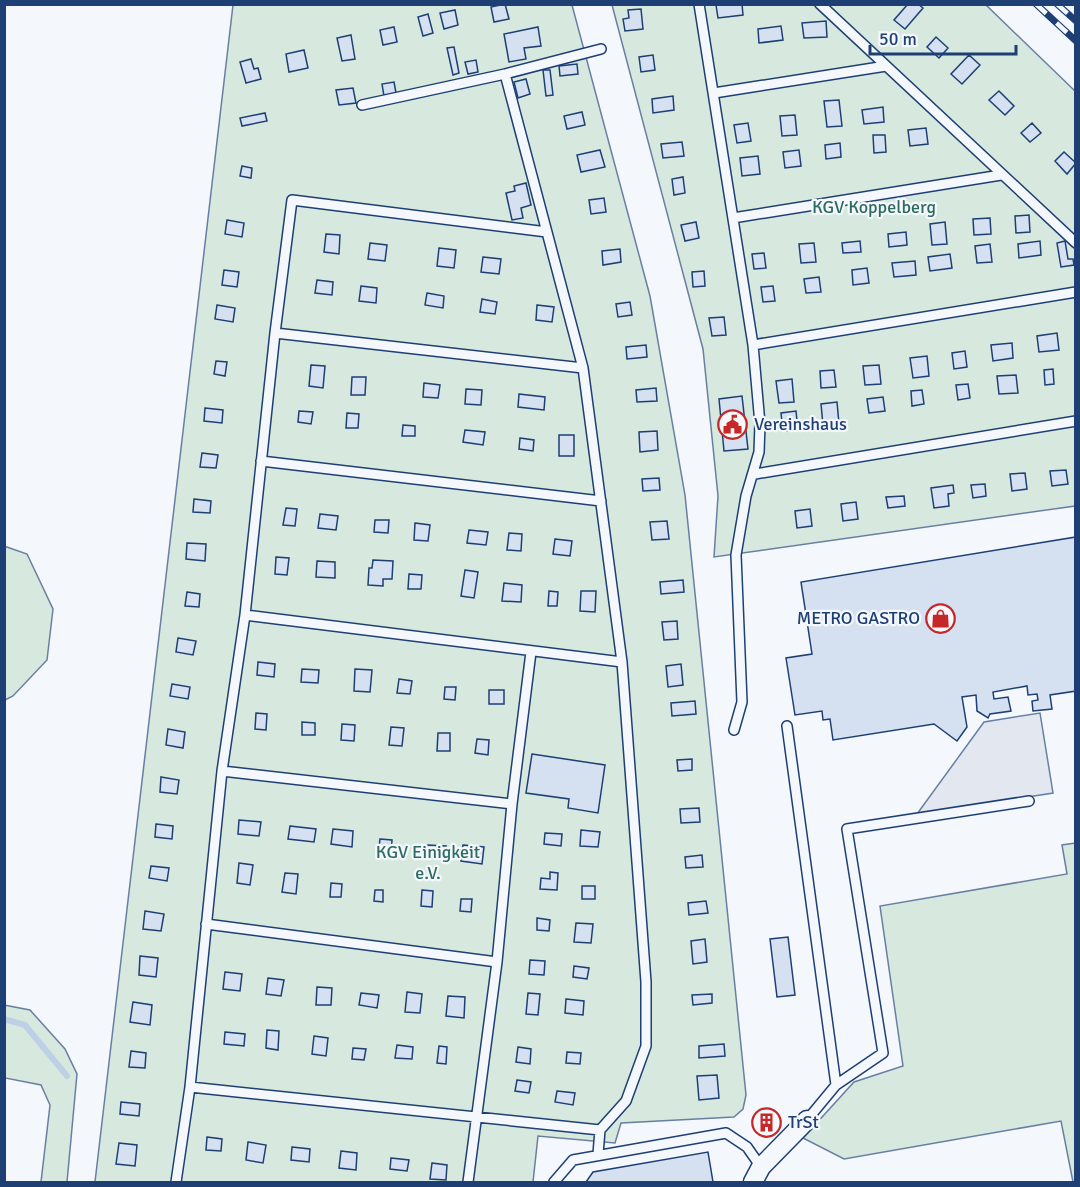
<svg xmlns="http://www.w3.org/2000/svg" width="1080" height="1187" viewBox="0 0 1080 1187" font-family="Signika,sans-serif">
	<rect width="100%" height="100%" fill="#f4f7fb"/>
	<path fill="#d7e8df" stroke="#687fa3" stroke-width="1.5" d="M233 5H572L650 296 685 495 746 1095 743 1109 734 1117 621 1123 615 1143 538 1136 533 1182H95Z
		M612 5H986L1075 91V506L714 557 718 496 703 349Z
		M4 546 27 554 53 609 47 660 13 696 5 700Z
		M1075 843V1182H1073L1061 1121 844 1159 803 1138 854 1082 903 1066 880 906 1067 874 1062 845Z
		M4 1005 30 1010 65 1049 77 1074 67 1182H41L50 1105 41 1085 5 1078Z"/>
	<path fill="#e3e8f0" stroke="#687fa3" stroke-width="1.5" d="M1040 713 1053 793 917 814 984 722Z"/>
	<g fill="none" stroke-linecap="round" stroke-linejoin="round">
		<path stroke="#bed0e5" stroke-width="6" d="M4 1019 25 1025 67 1076"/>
	</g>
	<path fill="#d5e0f0" stroke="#1d3f73" stroke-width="1.5" d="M505 4 509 19 494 22 491 7Z
		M742 4 743 15 718 18 716 5Z
		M908 4H918L923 8 905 29 894 20Z
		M641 9 643 29 625 31 623 19 629 18 628 10Z
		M455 10 458 25 444 29 440 13Z
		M428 14 433 33 423 36 418 17Z
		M826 21 827 37 804 38 802 23Z
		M781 26 783 40 759 43 758 29Z
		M394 27 397 42 383 45 380 30Z
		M538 27 541 46 524 48 526 59 509 62 504 34Z
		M351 35 355 59 342 61 337 38Z
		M936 37 948 48 939 58 927 47Z
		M454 47 459 73 453 75 447 48Z
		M304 50 308 68 289 72 286 54Z
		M653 55 655 70 641 72 639 57Z
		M969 55 980 65 962 84 951 74Z
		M251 59 254 69 258 68 261 79 246 83 240 62Z
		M476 60 478 72 468 74 465 62Z
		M577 64 578 74 560 76 559 66Z
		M543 70H550L553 95 546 96Z
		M526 79 530 94 518 98 514 82Z
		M394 82 396 93 384 96 382 84Z
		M353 88 356 103 339 105 336 90Z
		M999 91 1014 106 1005 115 989 100Z
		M673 96 674 110 653 113 652 99Z
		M839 100 842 126 827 127 824 101Z
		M883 107 884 122 864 124 862 110Z
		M582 112 585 125 567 129 564 116Z
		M265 113 267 121 242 126 240 118Z
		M795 115 797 135 782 136 780 116Z
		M748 123 751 141 737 143 734 125Z
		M1032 123 1041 133 1030 142 1021 133Z
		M926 128 928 144 910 146 908 130Z
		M873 135H885L886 152 874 153Z
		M682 142 684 156 663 158 661 144Z
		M840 143 841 157 826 159 825 145Z
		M600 150 605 167 581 172 577 155Z
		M799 150 801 166 785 168 783 152Z
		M1064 152 1076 163 1067 174 1055 161Z
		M758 156 760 174 742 176 740 158Z
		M242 166 252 168 251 178 240 176Z
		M683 177 685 193 674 195 672 179Z
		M526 183 531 205 521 208 523 218 512 220 506 193 515 191 514 186Z
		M604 198 606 212 591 214 589 200Z
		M1029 215 1030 232 1016 233 1015 216Z
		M990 218 991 234 974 235 973 219Z
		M227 220 244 223 242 237 225 234Z
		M696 222 699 238 685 241 681 225Z
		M945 222 947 244 932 245 930 224Z
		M906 232 907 245 889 247 888 234Z
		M326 234 340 235 339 254 324 252Z
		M860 241 861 252 843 253 842 243Z
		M1040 241 1041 255 1019 258 1018 244Z
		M1065 241 1068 259H1073L1074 265 1061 267 1057 243Z
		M370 243 387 245 385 261 368 259Z
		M814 243 816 262 801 263 799 244Z
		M990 244 992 262 977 263 975 246Z
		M439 248 456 250 454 268 437 266Z
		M620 249 621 262 603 265 602 251Z
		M764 253 766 268 754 269 752 254Z
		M950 254 952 268 930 271 928 257Z
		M483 257 501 259 499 274 481 272Z
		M915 261 916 275 894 277 892 263Z
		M867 268 869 283 853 285 852 270Z
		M224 270 239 272 237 287 222 285Z
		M704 271 705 286 693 287 692 272Z
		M819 277 821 292 806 293 804 279Z
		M317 280 333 282 332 295 315 293Z
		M361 286 377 288 376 303 359 301Z
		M773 286 775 301 763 302 761 287Z
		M427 293 444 296 443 308 425 305Z
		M482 299 497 302 495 314 480 312Z
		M630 302 632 315 618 317 616 304Z
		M217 305 235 308 233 322 215 319Z
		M537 305 554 307 552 322 536 320Z
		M724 317 726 335 712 336 709 318Z
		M1057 333 1059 350 1039 352 1037 336Z
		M1012 343 1013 358 993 361 991 345Z
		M646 345 647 357 627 359 626 347Z
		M965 351 967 367 954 369 952 353Z
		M927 356 929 376 913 378 910 358Z
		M216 361 227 362 225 376 214 374Z
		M311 365 325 366 323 388 309 386Z
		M879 365 881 384 865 385 863 366Z
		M1053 369 1054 384 1045 385 1044 370Z
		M834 370 836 387 821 388 820 371Z
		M1016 375 1018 393 999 394 997 376Z
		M352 377H366L365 395H351Z
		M792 379 794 402 779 403 776 381Z
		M424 383 440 385 438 398 423 397Z
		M968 384 970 398 958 400 956 385Z
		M656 388 657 401 637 402 636 390Z
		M466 389 482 390 481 405 465 404Z
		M922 390 924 404 912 406 911 391Z
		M519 394 545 397 544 410 518 407Z
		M742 396 748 449 724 451 719 399Z
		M883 397 885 411 869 413 867 399Z
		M837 402 839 424 823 425 821 404Z
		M205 408 223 410 222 423 204 421Z
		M299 411 313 412 311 424 298 422Z
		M796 411 798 430 783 431 781 413Z
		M347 413 359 414 358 428H346Z
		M403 425 415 426V436H402Z
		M465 430 485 432 483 445 463 442Z
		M657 431 658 450 640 452 639 432Z
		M559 435H574V456H559Z
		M520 438 534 440 533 451 519 449Z
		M202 453 218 455 216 468 200 467Z
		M1066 470 1068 484 1052 486 1050 471Z
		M1025 473 1027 489 1012 491 1010 474Z
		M659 478 660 490 643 491 642 479Z
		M985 484 986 496 973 498 971 485Z
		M953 485 954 493 948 494 949 506 934 508 931 488Z
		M904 496 905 506 888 508 886 497Z
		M194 499 211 501 210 513 193 512Z
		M856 502 858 519 843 521 841 504Z
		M286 508 297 509 295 526 283 525Z
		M810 509 812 526 797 528 795 511Z
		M320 514 338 516 336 530 318 528Z
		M375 520H389L388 533 374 532Z
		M667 521 669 539 652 540 650 522Z
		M415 523 430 525 428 541 414 540Z
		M469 530 488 532 486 545 467 543Z
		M509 533 522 534 521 551 507 550Z
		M1076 537V691L1050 695 1052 709 1033 711 1032 701 1038 700 1037 694 1028 695 1027 686 993 692 994 699 1008 697 1011 711 990 714 988 718 977 711 976 695 962 697 967 727 957 741 934 724 833 740 830 719 823 720 822 711 795 715 786 658 812 654 801 582Z
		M555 539 572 541 570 556 553 554Z
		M187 543 206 544 205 561 186 559Z
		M276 557 289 558 287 575 275 574Z
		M373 560 393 561 392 579H383V586L368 585 369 568H372Z
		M317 561 335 562V578L316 577Z
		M465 570 478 572 474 598 461 596Z
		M409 574 422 575 421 589H408Z
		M683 580 684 592 661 594 660 582Z
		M504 583 522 585 521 602 502 601Z
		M549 591 558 592 557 606H548Z
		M581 591H596L595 612 580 611Z
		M187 592 200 594 199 607 185 606Z
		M677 621 678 639 664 640 662 622Z
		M178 638 196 641 193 655 176 652Z
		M258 662 275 664 274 677 257 675Z
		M681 664 683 685 668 687 666 666Z
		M302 669 319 670 318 683 301 682Z
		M355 669 372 670 370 692 354 691Z
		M399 679 412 681 410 694 397 693Z
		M172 684 190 687 188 699 170 696Z
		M445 687H456L455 700 444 699Z
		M489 690H504V704H489Z
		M695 701 696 714 672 716 671 703Z
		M256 713 267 714 266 730 255 729Z
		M302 722 315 723V735H302Z
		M342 724 355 725 354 741 341 740Z
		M391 727 404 728 402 746 389 745Z
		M168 729 185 732 183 748 166 745Z
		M438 733H450V751H437Z
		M477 739 489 740 488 755 475 753Z
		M532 754 605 765 598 813 568 808 569 799 526 793Z
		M692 759V770L678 771 677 760Z
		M161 777 179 780 177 794 160 792Z
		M699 808 700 822 681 823 680 809Z
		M239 820 261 822 259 836 238 834Z
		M156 824 173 826 172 839 155 837Z
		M290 826 316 829 314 842 288 839Z
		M333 829 353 831 352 847 331 844Z
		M581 830 600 832 598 847 580 846Z
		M545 833 562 834 561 846 544 844Z
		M380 839 392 840 391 857 378 856Z
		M427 845 446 846 445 853 426 852Z
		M463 845 484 847 482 864 461 861Z
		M702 855 703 867 686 868 685 857Z
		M239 863 253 865 250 885 237 883Z
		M151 866 169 868 167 881 149 878Z
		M550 872 558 873 557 890 540 889 541 878 550 879Z
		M285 873 298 874 296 894 282 892Z
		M331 883 342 884 341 897H330Z
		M582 886H595V899H582Z
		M375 890H383V902L374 901Z
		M422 890 433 891 432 907 421 906Z
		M461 899H472L471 912 460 911Z
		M706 901 708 913 689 915 688 903Z
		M145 911 164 914 161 931 143 929Z
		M537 918 550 920 549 931 537 930Z
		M576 923 593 924 591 943 574 942Z
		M788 937 795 995 777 997 770 939Z
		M705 939 707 962 693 964 691 941Z
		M140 956 158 958 156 977 139 975Z
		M530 960 545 961 544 975 529 974Z
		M574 966 589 968 587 979 573 977Z
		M225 972 242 974 240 991 223 989Z
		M268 978 284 980 281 996 266 994Z
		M317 987 332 988 331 1005H316Z
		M407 992 422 994 420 1013 405 1012Z
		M361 993 379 995 377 1008 359 1005Z
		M528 993 540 994 538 1015 526 1014Z
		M712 994V1003L693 1005 692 995Z
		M448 996 465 997 464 1018 446 1016Z
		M566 999 584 1001 583 1015 565 1013Z
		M133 1002 152 1005 150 1025 130 1022Z
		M267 1030 279 1031 278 1050 266 1048Z
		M225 1032 245 1034 244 1046 224 1044Z
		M314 1036 328 1038 326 1056 312 1054Z
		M724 1044 725 1056 699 1058V1046Z
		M397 1045 413 1047 412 1059 395 1058Z
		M439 1046 447 1047 446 1064 437 1063Z
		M518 1047 531 1049 530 1064 516 1062Z
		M353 1048 366 1049 364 1060 352 1059Z
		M131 1051 146 1053 145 1068 129 1067Z
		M567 1052 581 1053 580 1064 566 1063Z
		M717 1075 719 1098 699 1100 697 1076Z
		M517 1080 531 1082 529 1093 515 1091Z
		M557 1091 575 1093 573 1105 555 1102Z
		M121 1102 140 1104 139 1116 120 1114Z
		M207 1137 222 1139 221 1151 206 1150Z
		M248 1142 266 1145 263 1163 246 1160Z
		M119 1143 137 1145 135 1166 116 1164Z
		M292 1147 310 1149 309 1162 291 1160Z
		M341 1151 357 1153 356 1170 339 1168Z
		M708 1152 713 1182H586L593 1172Z
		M391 1158 409 1160 407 1171 390 1169Z
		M432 1163 447 1165 446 1180 430 1179Z"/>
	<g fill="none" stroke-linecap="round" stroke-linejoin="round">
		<defs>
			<path id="service" d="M699 4 753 345 760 424 759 452 746 496 736 555 742 702 734 730
				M820 4 1076 243
				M505 74 583 368 622 662 646 982V1046L626 1101 600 1130 598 1154
				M714 93 886 66
				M362 105 505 74 601 49
				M733 218 1001 175
				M275 333 583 368
				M753 345 1076 292
				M261 461 601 501
				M755 474 1076 421
				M245 615 622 662
				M787 726 836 1085
				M222 771 512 804
				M206 924 497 962
				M190 1087 600 1130
				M807 1120 836 1085 883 1053 847 829 1029 801
				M176 1182 190 1087 222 771 245 615 275 333 292 200 547 232
				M468 1182 497 962 512 804 531 652
				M554 1182 573 1160 726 1133 747 1147 761 1167"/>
			<path id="minor" d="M753 1182 761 1167 807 1120"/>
		</defs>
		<use href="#service" stroke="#1d3f73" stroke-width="12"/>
		<use href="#minor" stroke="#1d3f73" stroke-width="21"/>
		<use href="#service" stroke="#f4f7fb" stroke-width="9"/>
		<use href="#minor" stroke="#f4f7fb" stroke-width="18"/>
		<defs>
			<path id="rail" d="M1036 4 1076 41
				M1057 4 1076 21"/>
		</defs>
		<use href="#rail" stroke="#1d3f73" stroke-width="7"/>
		<use href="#rail" stroke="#f4f7fb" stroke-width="4.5" stroke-dasharray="14" stroke-linecap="butt"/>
	</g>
	<defs>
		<symbol id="civic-ring" viewBox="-11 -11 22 22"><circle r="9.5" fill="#f4f7fb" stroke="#c62828" stroke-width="1.5"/><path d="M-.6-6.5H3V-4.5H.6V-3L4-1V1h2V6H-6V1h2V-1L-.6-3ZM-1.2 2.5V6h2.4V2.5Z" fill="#c62828"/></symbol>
		<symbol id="shop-ring" viewBox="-11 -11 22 22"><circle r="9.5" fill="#f4f7fb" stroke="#c62828" stroke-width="1.5"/><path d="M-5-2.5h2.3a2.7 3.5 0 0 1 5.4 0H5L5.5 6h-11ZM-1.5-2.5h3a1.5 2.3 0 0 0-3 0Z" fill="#c62828"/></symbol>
		<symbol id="building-ring" viewBox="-11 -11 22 22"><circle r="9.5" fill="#f4f7fb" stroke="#c62828" stroke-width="1.5"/><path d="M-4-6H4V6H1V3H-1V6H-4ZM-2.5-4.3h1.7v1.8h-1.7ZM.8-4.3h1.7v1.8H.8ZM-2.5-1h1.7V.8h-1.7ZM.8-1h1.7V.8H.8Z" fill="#c62828"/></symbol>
	</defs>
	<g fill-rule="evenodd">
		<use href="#civic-ring" x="716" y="408" width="33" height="33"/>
		<use href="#shop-ring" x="924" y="602" width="33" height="33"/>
		<use href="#building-ring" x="750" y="1106" width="33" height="33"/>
	</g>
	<g text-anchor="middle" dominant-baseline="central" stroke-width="4.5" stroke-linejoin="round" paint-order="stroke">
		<g font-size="18" fill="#2c6c60" stroke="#f4f7fb">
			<text x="874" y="207">KGV Koppelberg</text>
			<text x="428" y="852">KGV Einigkeit<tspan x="428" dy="21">e.V.</tspan></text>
		</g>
		<g font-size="18" fill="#1d3f73" stroke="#f4f7fb" text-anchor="start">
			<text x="754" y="424">Vereinshaus</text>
			<text x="920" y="618" text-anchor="end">METRO GASTRO</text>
			<text x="788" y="1122">TrSt</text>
		</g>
	</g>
	<rect width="1080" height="1187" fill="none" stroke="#1d3f73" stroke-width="12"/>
	<path d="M870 45v9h146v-9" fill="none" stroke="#1d3f73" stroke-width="3"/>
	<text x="879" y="45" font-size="18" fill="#1d3f73" stroke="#f4f7fb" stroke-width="4.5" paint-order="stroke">50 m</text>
</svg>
